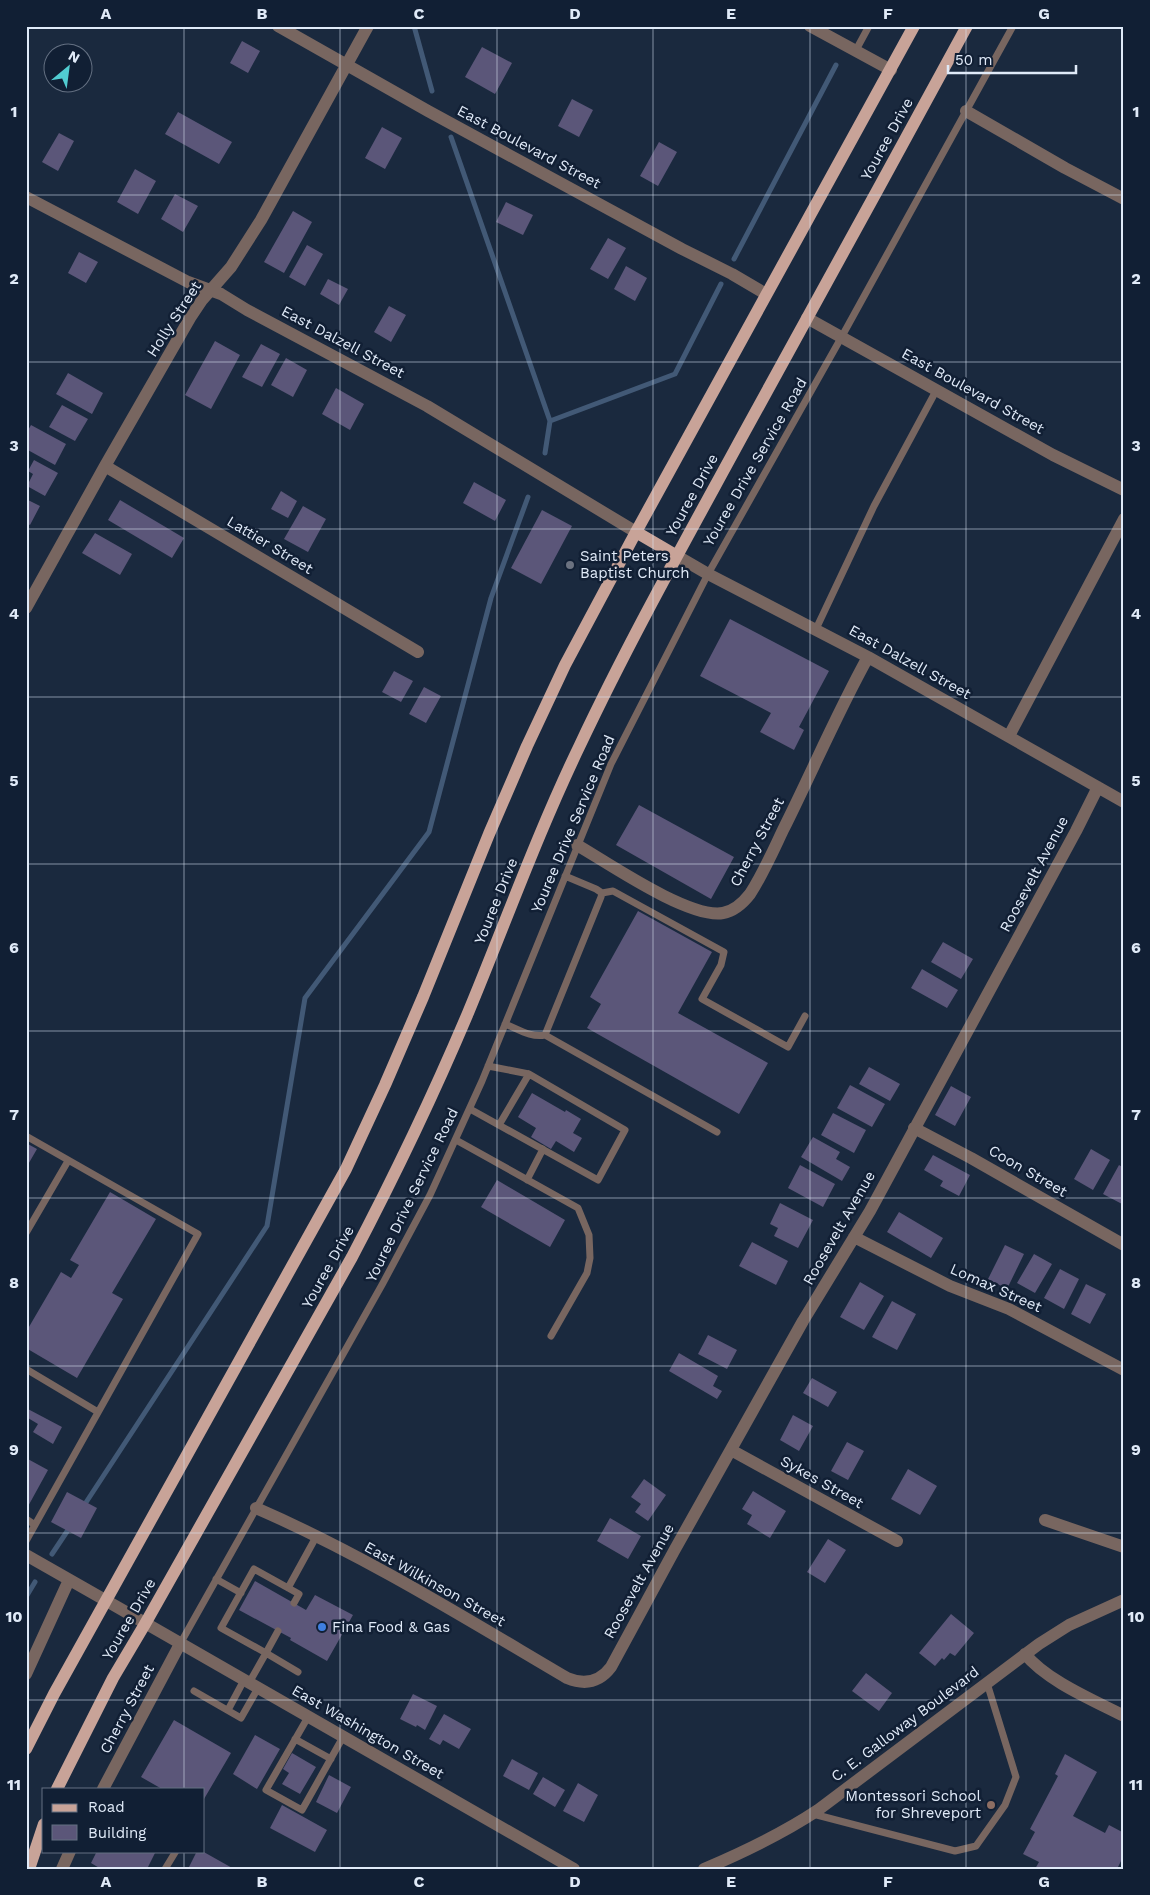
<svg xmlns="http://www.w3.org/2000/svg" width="1150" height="1895" viewBox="0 0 1150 1895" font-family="'Work Sans',sans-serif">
	<rect width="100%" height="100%" fill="#1a293e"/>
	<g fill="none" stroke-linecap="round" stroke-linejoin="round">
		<path stroke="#425976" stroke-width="5" d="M414 26 432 91
			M451 137 550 421 545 453
			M734 259 836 65
			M550 421 675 374 721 284
			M83 1507 267 1226 305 998 429 832 491 598 528 497
			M52 1554 70 1527
			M26 1597 35 1582"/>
	</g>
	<path fill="#5b5679" d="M242 41 260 51 248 73 230 63Z
		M482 47 512 63 495 94 465 77Z
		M572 99 593 110 579 137 558 126Z
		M178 112 232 142 219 164 165 134Z
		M382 127 402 138 385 169 365 158Z
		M59 133 74 141 58 171 42 162Z
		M659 142 677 152 658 186 640 176Z
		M135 169 156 181 138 214 117 202Z
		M175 194 198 206 183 232 161 219Z
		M506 202 533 215 523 235 496 222Z
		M293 211 312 222 284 273 264 262Z
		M608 238 626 248 608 279 590 269Z
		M307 245 323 254 305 286 289 277Z
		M79 252 98 262 86 283 68 273Z
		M626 266 647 278 635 301 614 289Z
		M328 279 348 289 339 305 320 294Z
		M389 306 406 315 391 342 374 332Z
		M215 341 240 355 211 409 185 395Z
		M261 344 280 354 262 387 242 377Z
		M286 358 307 370 293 397 271 385Z
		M68 373 103 393 92 414 56 394Z
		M336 388 364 404 350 430 322 414Z
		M62 405 88 419 75 441 49 427Z
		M31 425 66 444 55 465 26 449V434Z
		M34 460 58 473 45 496 27 486 33 474 28 471Z
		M474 482 506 500 495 521 463 503Z
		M281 491 297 501 288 518 271 509Z
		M26 499 40 506 30 525 26 523Z
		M120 500 184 538 172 558 108 520Z
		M303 506 326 519 308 552 284 539Z
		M542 510 572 526 541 584 511 568Z
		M95 533 132 554 120 575 82 553Z
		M730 619 829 671 799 727 804 730 794 750 760 732 771 713 700 676Z
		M394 671 413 681 401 702 382 692Z
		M424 687 441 696 426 723 409 714Z
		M639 805 734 857 711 899 616 845Z
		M638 911 712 952 678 1013 768 1063 739 1114 587 1028 601 1004 590 997Z
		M943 942 973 959 961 979 931 962Z
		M922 969 958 990 947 1008 911 988Z
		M869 1067 900 1084 890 1101 859 1084Z
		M850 1085 885 1104 872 1127 837 1108Z
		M951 1086 971 1097 955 1126 935 1115Z
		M532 1093 565 1112 566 1110 581 1119 573 1133 582 1138 574 1152 556 1141 551 1149 531 1137 536 1128 518 1117Z
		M833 1113 866 1130 854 1153 821 1135Z
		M813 1137 840 1152 836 1159 850 1167 842 1181 801 1157Z
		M26 1143 37 1149 26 1168Z
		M1091 1149 1110 1160 1093 1190 1074 1179Z
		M933 1155 970 1175 959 1196 940 1186 943 1181 924 1170Z
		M800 1165 835 1184 823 1207 788 1188Z
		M1119 1165 1124 1168V1200L1122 1204 1103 1194Z
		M497 1180 565 1220 550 1247 481 1207Z
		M110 1192 156 1219 112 1293 123 1299 77 1378 26 1348V1332L61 1272 71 1278 79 1265 70 1260Z
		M780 1203 813 1220 798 1248 774 1236 778 1228 770 1224Z
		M899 1212 943 1238 931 1258 887 1232Z
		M752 1242 788 1261 776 1285 739 1266Z
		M1005 1245 1024 1254 1007 1289 988 1279Z
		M1034 1254 1052 1264 1035 1293 1017 1283Z
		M1060 1269 1079 1279 1064 1309 1044 1298Z
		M860 1282 884 1296 864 1330 840 1317Z
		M1086 1284 1106 1294 1090 1324 1071 1314Z
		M892 1301 916 1314 897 1350 872 1337Z
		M708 1335 737 1350 727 1369 698 1354Z
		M679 1353 718 1376 713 1386 722 1391 717 1399 669 1371Z
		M812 1378 837 1392 828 1407 803 1393Z
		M26 1408 62 1427 53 1444 33 1432 38 1424 28 1418 26 1422Z
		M793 1415 813 1426 799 1451 780 1440Z
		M847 1442 864 1451 848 1480 831 1471Z
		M26 1458 48 1470 26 1510Z
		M908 1469 937 1486 920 1515 891 1499Z
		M644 1479 666 1495 648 1521 635 1512 641 1504 631 1497Z
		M753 1491 786 1511 770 1538 747 1524 752 1515 742 1509Z
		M67 1492 97 1508 81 1538 51 1522Z
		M610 1518 641 1536 628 1559 597 1541Z
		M828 1539 846 1550 825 1583 807 1572Z
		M255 1581 306 1610 315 1595 353 1615 327 1661 290 1640 291 1638 239 1610Z
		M951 1614 974 1633 955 1656 950 1653 944 1660 942 1658 935 1666 919 1653Z
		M866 1673 892 1693 879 1711 852 1691Z
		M413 1694 437 1706 425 1730 417 1725 416 1727 400 1719Z
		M444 1714 471 1729 459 1749 443 1740 440 1745 429 1739Z
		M174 1720 231 1753 204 1799V1789H162L141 1777Z
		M255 1735 280 1749 257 1789 233 1774Z
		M292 1753 316 1767 300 1794 282 1784 289 1773 283 1769Z
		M1065 1754 1097 1772 1073 1816 1105 1833 1109 1825 1124 1833V1855L1117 1869H1035L1039 1862 1023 1854 1035 1832 1030 1829 1058 1776 1055 1774Z
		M512 1759 538 1773 529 1790 503 1776Z
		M329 1775 351 1787 337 1813 316 1802Z
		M543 1777 565 1790 555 1807 533 1794Z
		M578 1783 598 1795 584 1822 563 1811Z
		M282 1805 327 1830 315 1852 270 1828Z
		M97 1851H156L147 1869H101L91 1863Z
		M197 1851H202L234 1869H188Z"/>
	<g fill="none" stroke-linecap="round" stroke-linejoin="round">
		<path stroke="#786660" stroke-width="7" d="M856 50 869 26
			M816 629 874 506 937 389
			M602 893 613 891 724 952 721 965 702 999 788 1047 805 1016
			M505 1024C518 1029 531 1038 545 1035L601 897 602 893 596 889 565 876
			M545 1035 717 1132
			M470 1109 598 1180 625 1130 529 1074 488 1066
			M499 1125 529 1074
			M26 1136 198 1234 26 1541
			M456 1140 578 1208 589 1235 590 1258 587 1273 551 1336
			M527 1180 543 1149
			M26 1233 68 1161
			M26 1369 98 1412
			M26 1519 35 1525
			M216 1579 241 1593
			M288 1588 316 1537
			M278 1631 266 1653 298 1672
			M180 1644 383 1283 430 1195 482 1081 611 764 708 574 841 338 1013 26
			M249 1683 266 1653 221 1628 254 1569 299 1594 294 1603
			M194 1691 241 1718 258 1688
			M228 1710 244 1680
			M308 1717 266 1790 302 1810 343 1737
			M295 1739 331 1759
			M813 1814 955 1851 976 1846 1005 1805 1016 1777 987 1683
			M165 1869 176 1851"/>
		<path stroke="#786660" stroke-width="12" d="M278 26 428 111 682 249 732 274 766 294
			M810 26 891 70
			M966 111 1065 168 1124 199
			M26 197 188 282 221 294 247 310 427 406 636 532
			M807 318 1053 455 1124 490
			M105 466 418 652
			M677 556 708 574 868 657 1124 802
			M26 608 105 466 190 318 202 300 231 267 261 220 368 26
			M1009 736 1124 519
			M577 845C608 863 689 919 723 913 734 911 743 903 750 894 763 874 773 851 783 830 812 772 837 713 868 657
			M914 1128 971 1158 1124 1245
			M854 1237 950 1286 1009 1309 1124 1370
			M731 1450 897 1541
			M256 1508C364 1555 465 1618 567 1678 584 1685 599 1683 611 1667L674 1551 803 1321 870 1211 1076 831 1098 787
			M1045 1520 1124 1547
			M26 1555 105 1600
			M1025 1654C1047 1681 1093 1700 1124 1716
			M26 1674 69 1580
			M103 1789 180 1644
			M62 1869 70 1851
			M704 1869C744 1852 782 1834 818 1810L1039 1644 1069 1625 1124 1600"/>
		<path stroke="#786660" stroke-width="12" d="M105 1600 574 1869"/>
		<path stroke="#c8a398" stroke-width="12" d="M636 532 677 556
			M26 1749 54 1694 346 1169 385 1085 423 997 489 834 527 746 565 665 636 532 914 26
			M57 1789 113 1678 145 1624 352 1257C394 1177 433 1096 468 1013 505 924 538 832 580 745 630 639 688 536 744 433 819 297 893 162 967 26
			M29 1869 44 1824"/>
	</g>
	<path fill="none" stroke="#e0eaf8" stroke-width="1" stroke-opacity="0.55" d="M184 26V1789M340 26V1869M497 26V1869M653 26V1869M810 26V1869M966 26V1869M26 195H1124M26 362H1124M26 529H1124M26 697H1124M26 864H1124M26 1031H1124M26 1198H1124M26 1366H1124M26 1533H1124M26 1700H1124M184 1851V1869"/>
	<circle fill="#6b7280" stroke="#111f34" stroke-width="2" cx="570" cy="565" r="5"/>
	<circle fill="#3f7fe0" stroke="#111f34" stroke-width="2" cx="322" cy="1627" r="5"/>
	<circle fill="#8d6e63" stroke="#111f34" stroke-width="2" cx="991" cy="1805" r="5"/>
	<g text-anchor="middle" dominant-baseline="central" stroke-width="5" stroke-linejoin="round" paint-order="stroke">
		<g font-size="15" fill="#e0eaf8" stroke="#111f34">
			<text transform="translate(887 139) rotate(-61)">Youree Drive</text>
			<text transform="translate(529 147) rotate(28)">East Boulevard Street</text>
			<text transform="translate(174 319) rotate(-57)">Holly Street</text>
			<text transform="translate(343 342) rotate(28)">East Dalzell Street</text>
			<text transform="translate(973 391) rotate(29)">East Boulevard Street</text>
			<text transform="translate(755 462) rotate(-60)">Youree Drive Service Road</text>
			<text transform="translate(692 495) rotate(-61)">Youree Drive</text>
			<text transform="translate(270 545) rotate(31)">Lattier Street</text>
			<text transform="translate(910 662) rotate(29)">East Dalzell Street</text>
			<text transform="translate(573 824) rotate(-67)">Youree Drive Service Road</text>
			<text transform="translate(757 842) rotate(-62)">Cherry Street</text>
			<text transform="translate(1034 874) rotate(-62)">Roosevelt Avenue</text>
			<text transform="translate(496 901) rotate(-68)">Youree Drive</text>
			<text transform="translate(1028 1171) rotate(30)">Coon Street</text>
			<text transform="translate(412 1195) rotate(-64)">Youree Drive Service Road</text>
			<text transform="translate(839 1228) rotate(-60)">Roosevelt Avenue</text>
			<text transform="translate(328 1267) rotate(-61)">Youree Drive</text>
			<text transform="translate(996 1288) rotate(24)">Lomax Street</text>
			<text transform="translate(822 1482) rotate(29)">Sykes Street</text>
			<text transform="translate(639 1581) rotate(-61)">Roosevelt Avenue</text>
			<text transform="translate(435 1584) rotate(29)">East Wilkinson Street</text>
			<text transform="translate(129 1619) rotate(-60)">Youree Drive</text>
			<text transform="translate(127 1709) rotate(-62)">Cherry Street</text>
			<text transform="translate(905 1724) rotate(-37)">C. E. Galloway Boulevard</text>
			<text transform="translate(368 1732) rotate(30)">East Washington Street</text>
		</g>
		<g font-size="15" fill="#e0eaf8" stroke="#111f34" text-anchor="start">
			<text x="580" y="556">Saint Peters<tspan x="580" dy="17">Baptist Church</tspan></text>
			<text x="332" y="1627">Fina Food &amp; Gas</text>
			<text x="981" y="1796" text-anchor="end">Montessori School<tspan x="981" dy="17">for Shreveport</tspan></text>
		</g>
	</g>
	<rect width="1150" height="1895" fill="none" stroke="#111f34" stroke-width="55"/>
	<rect x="42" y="1788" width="162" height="65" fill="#111f34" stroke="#647082"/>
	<rect x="52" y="1804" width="25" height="8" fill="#c8a398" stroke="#647082"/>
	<text x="88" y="1812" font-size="15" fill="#e0eaf8">Road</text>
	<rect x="52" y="1825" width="25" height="15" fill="#5b5679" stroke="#647082"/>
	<text x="88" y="1838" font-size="15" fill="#e0eaf8">Building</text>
	<g transform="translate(68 68) rotate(29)"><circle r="24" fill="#111f34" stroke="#647082"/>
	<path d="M0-4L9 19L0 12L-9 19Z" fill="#51ccd1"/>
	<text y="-8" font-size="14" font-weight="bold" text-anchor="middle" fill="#e0eaf8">N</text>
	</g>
	<path d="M948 65v8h128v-8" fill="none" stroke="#e0eaf8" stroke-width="2.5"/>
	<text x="955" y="65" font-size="15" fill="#e0eaf8" stroke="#111f34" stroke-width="4" paint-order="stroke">50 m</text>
	<rect x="28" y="28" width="1094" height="1840" fill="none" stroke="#e0eaf8" stroke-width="2"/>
	<g font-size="16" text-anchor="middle" font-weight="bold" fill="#e0eaf8">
		<text x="106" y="19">A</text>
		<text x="262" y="19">B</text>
		<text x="419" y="19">C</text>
		<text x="575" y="19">D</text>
		<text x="731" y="19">E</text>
		<text x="888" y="19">F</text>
		<text x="1044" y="19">G</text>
		<text x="14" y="117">1</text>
		<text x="1136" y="117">1</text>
		<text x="14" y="284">2</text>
		<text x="1136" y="284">2</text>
		<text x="14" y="451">3</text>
		<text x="1136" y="451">3</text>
		<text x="14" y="619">4</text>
		<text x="1136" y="619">4</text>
		<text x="14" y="786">5</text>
		<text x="1136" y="786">5</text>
		<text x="14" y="953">6</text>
		<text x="1136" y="953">6</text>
		<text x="14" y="1120">7</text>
		<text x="1136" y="1120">7</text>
		<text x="14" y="1288">8</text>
		<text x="1136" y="1288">8</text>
		<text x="14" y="1455">9</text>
		<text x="1136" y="1455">9</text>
		<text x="14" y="1622">10</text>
		<text x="1136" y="1622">10</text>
		<text x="14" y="1790">11</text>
		<text x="1136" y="1790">11</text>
		<text x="106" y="1887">A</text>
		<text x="262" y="1887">B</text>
		<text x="419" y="1887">C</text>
		<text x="575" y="1887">D</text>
		<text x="731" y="1887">E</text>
		<text x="888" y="1887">F</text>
		<text x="1044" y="1887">G</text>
	</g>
</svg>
